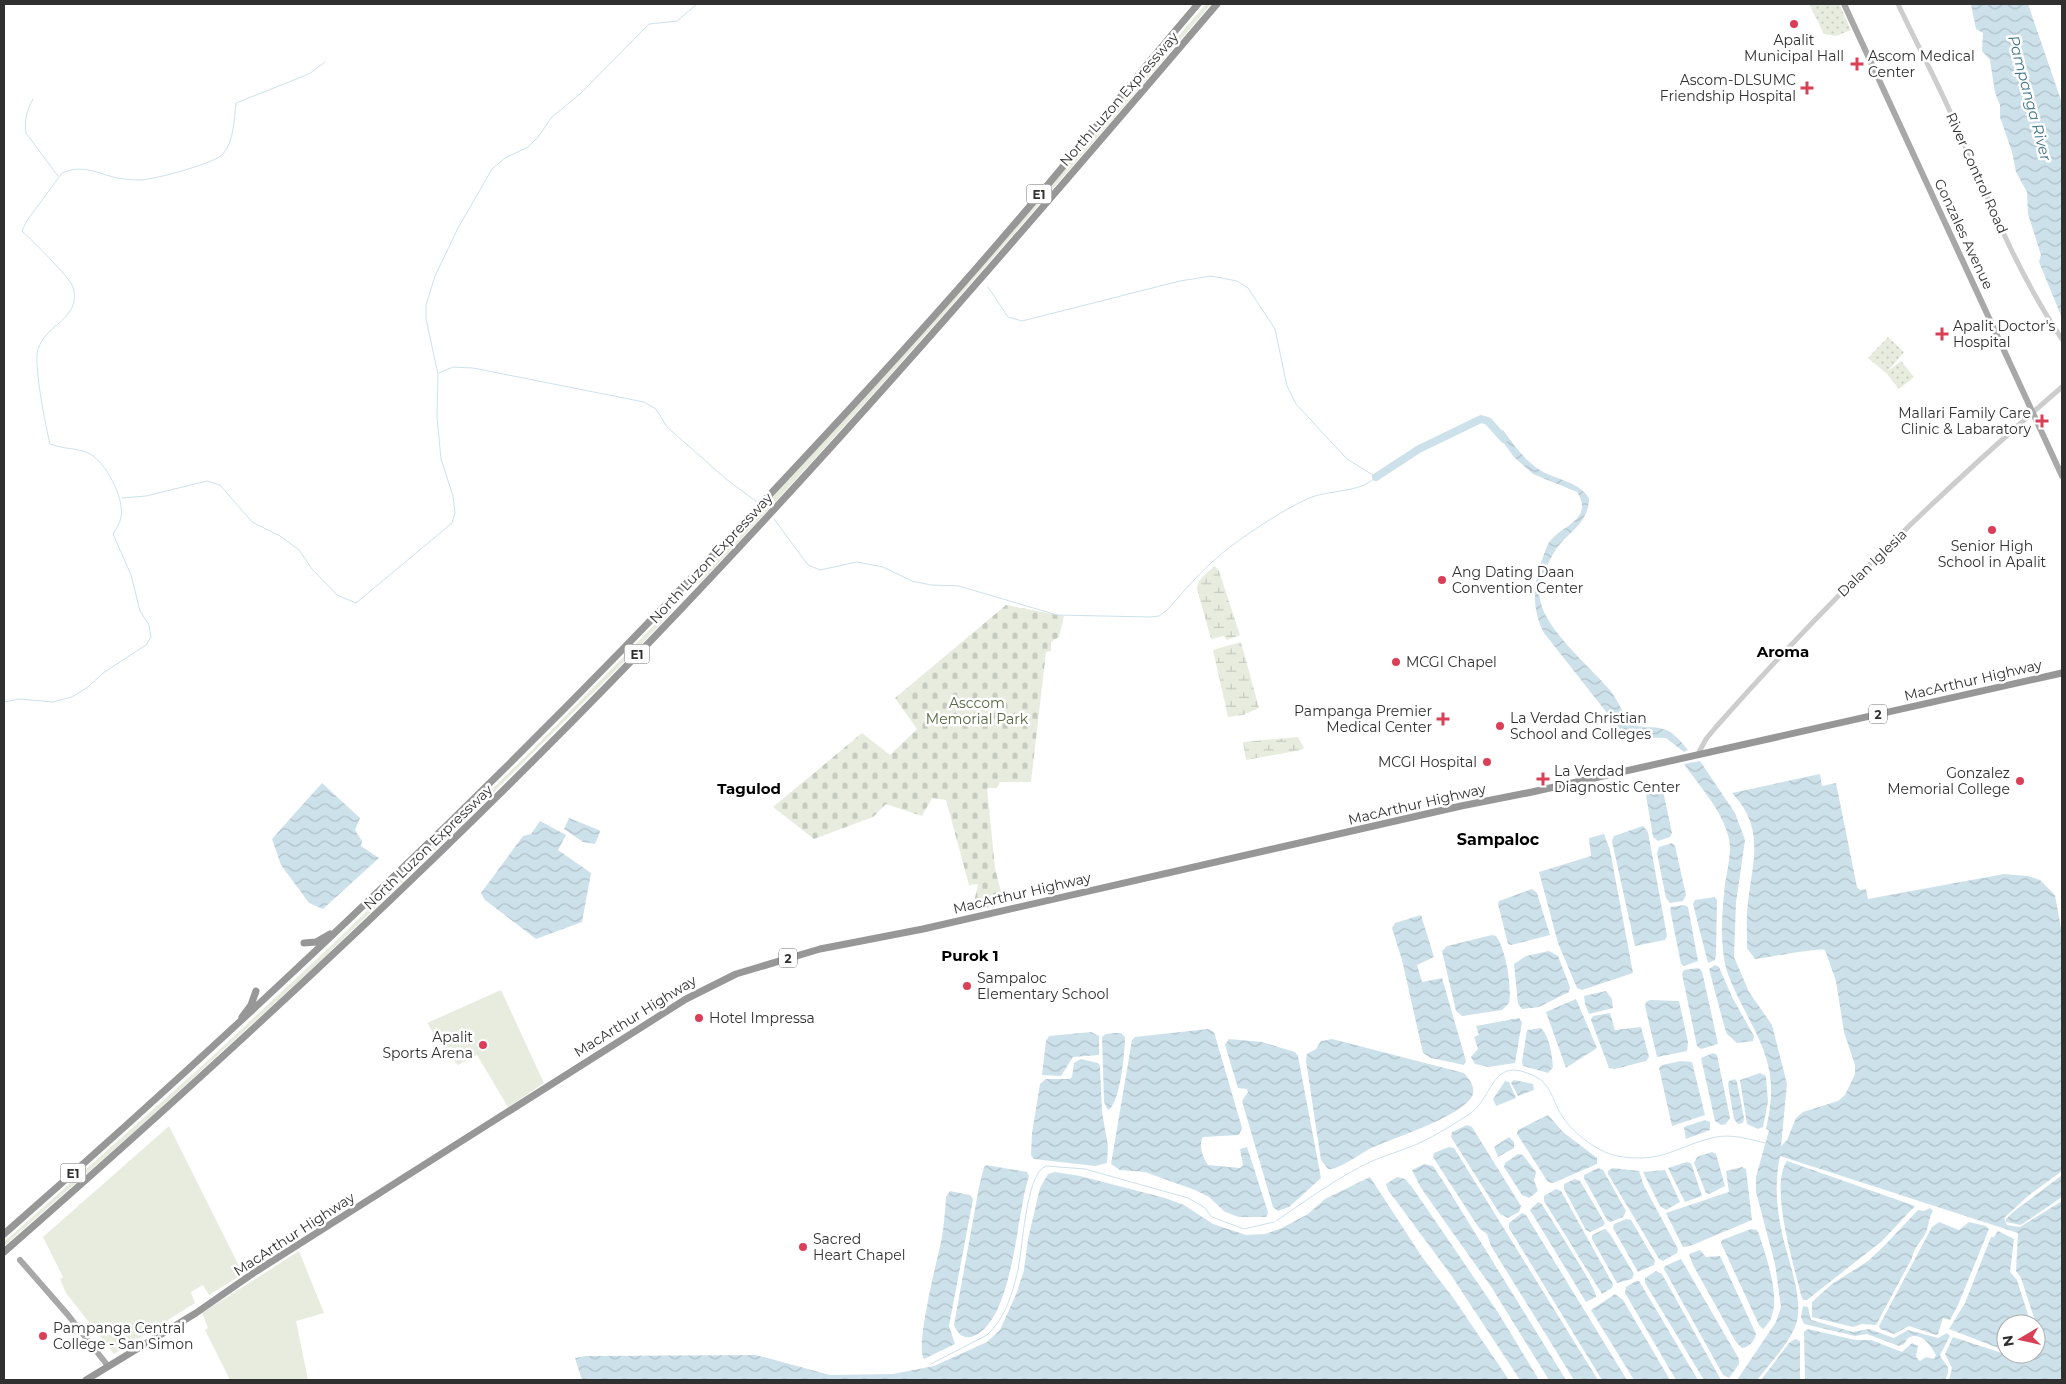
<svg xmlns="http://www.w3.org/2000/svg" width="2066" height="1384" viewBox="0 0 2066 1384" font-family="Montserrat,sans-serif">
	<defs>
		<pattern id="wetland-marsh" width="20" height="14" patternUnits="userSpaceOnUse" patternTransform="scale(1.25)"><rect width="20" height="14" fill="#e7ecdf"/><path d="M1 5h8M5 5V1M11 12h8M15 12V8" fill="none" stroke="#c6cbc0"/></pattern>
		<pattern id="cemetery-stones" width="16" height="16" patternUnits="userSpaceOnUse" patternTransform="scale(1.25)"><rect width="16" height="16" fill="#e7ecdf"/><path d="M2 7V4a2 2 0 0 1 4 0v3zM10 15v-3a2 2 0 0 1 4 0v3z" fill="#c6cbc0"/></pattern>
		<pattern id="park-dots" width="8" height="8" patternUnits="userSpaceOnUse" patternTransform="scale(1.25)"><rect width="8" height="8" fill="#e7ecdf"/><path d="M2 2h.1M6 6h.1" fill="none" stroke="#c6cbc0" stroke-width="1.8" stroke-linecap="round"/></pattern>
		<pattern id="water-waves" width="16" height="10" patternUnits="userSpaceOnUse" patternTransform="scale(1.25)"><rect width="16" height="10" fill="#cde1ea"/><path d="M0 5q4-4 8 0t8 0" fill="none" stroke="#b0c1c9"/></pattern>
	</defs>
	<rect width="100%" height="100%" fill="#fff"/>
	<path fill="#e7ecdf" d="M1206 4H1211C1044 200 877 395 700 583L697 582V579L894 365Z
		M672 607 674 609 639 647 447 839 314 967 134 1132 4 1246V1242L202 1066 335 942 533 749Z
		M501 990 544 1083 508 1107 477 1055 458 1065 445 1051 427 1023Z
		M169 1126 243 1274 209 1295 203 1285 191 1292 195 1303 114 1354 66 1293 60 1279 63 1277 43 1237Z
		M299 1251 324 1313 296 1321 308 1380H230L205 1330 208 1328 202 1313Z"/>
	<path fill="url(#wetland-marsh)" d="M1215 566 1219 571 1240 635 1227 640 1224 636 1211 639 1197 589C1197 579 1208 572 1215 566Z
		M1241 642 1259 708 1243 715 1228 717 1213 650Z
		M1298 737 1304 748 1301 750 1246 760 1243 742Z"/>
	<path fill="url(#cemetery-stones)" d="M1006 605 1064 616 1059 637 1051 642V651L1046 652 1031 782H1000L997 788H987L995 868 1004 904 972 911 978 884 969 885 946 800 932 798 922 816 886 804 873 817 814 839 773 807 862 733 890 755 917 729 895 698Z"/>
	<path fill="url(#park-dots)" d="M1809 4H1839L1851 30 1836 36 1824 34Z
		M1888 337 1904 352 1888 371 1901 361 1914 377 1899 389 1886 373 1868 358Z"/>
	<path fill="url(#water-waves)" d="M1971 4H2028L2062 103V318L2039 262 2041 255 2028 214 2027 192 2016 172 2012 152 2000 117V105L1995 93 1990 60 1982 51 1983 33 1976 29Z
		M1503 430C1514 445 1524 460 1540 470 1556 480 1578 481 1589 498 1589 521 1573 529 1560 544 1550 556 1543 574 1540 589 1534 621 1590 666 1610 690 1617 699 1625 718 1633 724 1642 729 1650 726 1659 728 1673 730 1680 741 1688 750L1684 752 1666 738 1626 737 1544 633C1531 608 1533 583 1543 557 1545 552 1547 544 1551 540 1564 525 1594 518 1577 492L1533 474 1514 457 1497 434Z
		M1700 761 1735 813 1745 840 1736 903 1734 957 1749 992 1772 1025 1787 1084 1781 1146 1787 1140 1796 1118 1803 1112 1838 1101 1845 1095 1855 1074V1065L1844 1032 1836 981 1825 950C1821 947 1766 958 1755 959L1747 948C1747 933 1746 917 1748 902 1753 860 1765 828 1732 793L1820 774 1822 786 1836 783 1857 887 1860 890 1866 889 1868 899 2004 874 2028 876 2040 880 2055 895 2062 934V1171L2028 1196 2004 1218 2007 1225 2020 1227 2062 1201V1380H1949L1952 1368 1945 1354 1953 1337 2020 1359H2024L2029 1354H2036V1324L2021 1278 2016 1271 2018 1233 1780 1156C1775 1180 1776 1204 1781 1228 1786 1256 1806 1301 1795 1327 1787 1346 1769 1364 1757 1380H1737L1776 1322 1781 1307 1775 1264 1756 1192V1177L1769 1130 1766 1129C1778 1077 1768 1055 1744 1009 1737 995 1729 980 1725 964 1720 938 1722 910 1725 884 1727 870 1732 853 1729 839 1723 811 1700 787 1684 764Z
		M322 783 360 818 355 830 362 841 361 846 379 858 323 909 309 903 281 865 272 839Z
		M1658 787 1663 791 1672 833 1670 837 1658 841 1653 837 1646 795 1649 789Z
		M569 818 599 830 600 832 595 844 583 842 564 829Z
		M540 821 566 835 558 850 591 873 582 922 536 939 485 900 481 893 523 836 531 834Z
		M1643 826 1648 832 1667 936 1665 940 1635 946 1612 841 1614 836Z
		M1604 834 1610 850 1633 973 1582 990 1577 988 1558 943 1539 872 1591 856 1589 838Z
		M1672 843 1675 846 1686 895 1683 901 1670 903 1666 898 1657 853 1659 847Z
		M1532 889 1537 893 1550 935 1511 945 1508 944 1498 904 1499 901Z
		M1715 897 1717 900 1716 955 1715 960 1708 963 1693 904 1695 900Z
		M1684 905 1688 907 1698 961 1684 966 1681 964 1670 909 1671 907Z
		M1421 915 1434 957 1417 965 1422 982 1442 978 1466 1061 1464 1065 1431 1058 1423 1053 1402 960 1392 928 1395 923Z
		M1492 935 1496 936C1506 949 1512 987 1509 1003L1502 1010 1462 1016 1456 1011 1442 951 1447 946Z
		M1549 951 1558 956 1570 987 1569 992 1539 1007 1522 1009 1518 1004 1514 964 1526 956Z
		M1715 965 1719 967 1732 997 1754 1036 1753 1041 1737 1043 1727 1034 1725 1029 1709 969Z
		M1698 968 1702 971 1718 1044 1701 1049 1697 1046 1682 974 1684 970Z
		M1606 991 1612 999 1613 1008 1589 1014 1585 1004 1584 996Z
		M1576 999 1597 1048C1596 1049 1570 1065 1566 1068L1546 1012Z
		M1650 1000 1679 1001 1688 1042 1687 1051 1657 1057 1645 1006 1646 1002Z
		M1610 1013 1615 1030 1641 1027 1649 1057 1646 1061 1615 1069 1609 1068 1591 1020 1593 1016Z
		M1519 1018 1522 1022 1515 1063 1488 1067 1475 1064 1471 1057 1478 1049 1474 1037 1479 1035 1476 1026Z
		M1541 1028C1550 1037 1552 1056 1553 1067L1548 1073 1523 1066 1522 1062 1527 1030Z
		M1208 1029 1214 1032 1242 1128 1239 1135 1203 1137C1198 1145 1203 1158 1208 1165L1240 1168 1243 1165 1240 1149 1247 1147 1267 1209 1268 1214 1266 1217H1239L1225 1212 1209 1197 1195 1190 1145 1172 1120 1170 1111 1164 1132 1040 1135 1037Z
		M1091 1032 1099 1036V1055L1073 1057 1061 1076 1042 1075 1046 1041 1049 1036Z
		M1115 1033H1121L1125 1037C1125 1051 1120 1105 1108 1110L1104 1102 1102 1037 1106 1034Z
		M1229 1039 1262 1042 1295 1052 1298 1056 1321 1178 1289 1207 1278 1211 1273 1207 1242 1101 1248 1092 1247 1089 1238 1088 1225 1045Z
		M1332 1039 1464 1073C1469 1079 1475 1086 1473 1094 1466 1115 1396 1137 1376 1146 1364 1150 1339 1171 1328 1169L1321 1160 1306 1061 1307 1054 1316 1049 1321 1041Z
		M1713 1053 1717 1055 1730 1118 1726 1124 1721 1125 1715 1121 1701 1058Z
		M1081 1059 1098 1063 1100 1066 1102 1112 1108 1146 1107 1163 1095 1166 1034 1159 1031 1155 1032 1133 1040 1084 1046 1079H1069L1072 1077 1074 1063Z
		M1681 1061 1692 1062 1705 1115 1672 1126 1659 1068 1662 1065Z
		M1760 1073 1766 1076 1768 1102 1763 1127 1758 1129 1747 1124 1740 1080Z
		M1735 1079 1737 1082 1744 1118 1743 1123 1738 1124 1734 1119 1728 1084 1729 1081Z
		M1514 1080 1533 1084 1534 1090 1518 1096 1511 1083Z
		M1505 1081 1509 1082 1516 1098 1496 1106 1493 1099Z
		M1548 1115 1563 1132 1597 1158V1164L1553 1183 1548 1182 1517 1134 1518 1130Z
		M1705 1120 1710 1122V1130L1686 1139 1684 1127Z
		M1467 1125 1472 1127 1521 1206 1519 1212 1508 1218 1500 1214 1451 1137 1452 1132Z
		M1509 1137 1514 1142V1148L1498 1157 1494 1147Z
		M1449 1147 1454 1148 1598 1380H1574L1491 1246 1487 1234 1479 1228 1433 1157 1434 1153Z
		M1712 1152 1716 1154 1725 1186 1709 1194 1706 1193 1694 1163 1697 1157Z
		M1518 1154 1523 1155 1536 1172 1534 1180 1538 1191 1529 1198 1522 1195 1504 1167 1505 1163Z
		M1787 1161 1915 1206 1882 1241 1807 1300H1803L1801 1295C1794 1265 1769 1186 1787 1161Z
		M1687 1162 1691 1163 1702 1196 1685 1202 1668 1168Z
		M1424 1164 1433 1166 1443 1181 1566 1380H1549L1492 1288 1421 1188 1412 1170Z
		M986 1165 1027 1172 1029 1176C1016 1213 1014 1324 971 1337 962 1339 957 1332 954 1325L979 1187 984 1167Z
		M1742 1167 1746 1169 1752 1220 1690 1246 1683 1247 1666 1213 1729 1192 1726 1171Z
		M1598 1168 1603 1170 1626 1211 1623 1217 1610 1222 1607 1220 1584 1178V1175Z
		M1613 1168 1639 1171 1644 1186 1678 1249 1677 1253 1663 1261 1659 1259 1608 1174V1171Z
		M1665 1170 1680 1202 1666 1210 1660 1206 1643 1172Z
		M1055 1172 1080 1176 1165 1198 1184 1205 1213 1224 1246 1235 1265 1234 1282 1228 1308 1214 1325 1199 1370 1177 1422 1257 1454 1299 1509 1380H582L575 1358 585 1356 756 1355 830 1375 893 1374 934 1366 987 1342 1000 1330 1017 1292 1024 1270 1028 1239 1040 1188 1048 1174Z
		M2062 1175V1197L2021 1225 2006 1222V1219L2012 1213Z
		M1397 1177 1405 1179 1412 1187 1499 1314 1539 1380H1520L1451 1275 1388 1190 1386 1184Z
		M1575 1179 1580 1181 1605 1223 1603 1226 1590 1232 1586 1230 1564 1189V1184Z
		M1556 1189 1561 1191 1613 1284 1612 1288 1602 1294 1544 1201V1196Z
		M950 1191 970 1195 973 1199 949 1326 955 1344 924 1359C915 1346 937 1261 941 1242 944 1227 945 1212 946 1197Z
		M1538 1202 1542 1204C1549 1217 1598 1290 1596 1297L1586 1302 1530 1210Z
		M1930 1208 1933 1211C1930 1216 1929 1220 1928 1226 1926 1238 1914 1245 1912 1258L1876 1325 1862 1324 1853 1327 1812 1317V1302L1832 1284 1868 1261 1884 1246 1918 1210 1924 1211Z
		M1522 1213 1526 1215 1627 1380H1602L1509 1228V1223Z
		M1626 1219 1631 1220 1655 1261 1654 1265 1638 1272 1613 1228 1614 1224Z
		M1939 1222 1959 1230 1969 1222 1986 1226 1989 1229 1958 1305 1950 1320 1943 1318 1938 1334 1936 1335 1909 1326 1894 1334 1880 1329 1879 1326 1932 1227Z
		M1605 1229 1610 1234 1634 1274 1632 1279 1617 1283 1592 1239V1235Z
		M1751 1229 1757 1230 1759 1234C1766 1258 1787 1310 1763 1329L1759 1325 1721 1243 1722 1240Z
		M1998 1231 2014 1239 2010 1272 2017 1280 2031 1324H2006V1351L1949 1329 1965 1303 1991 1237H1994Z
		M1700 1250 1706 1257 1720 1256 1756 1334C1755 1341 1749 1347 1742 1348L1736 1342 1693 1265 1689 1254Z
		M1681 1259 1739 1359V1364L1729 1378 1723 1375 1664 1269 1665 1266Z
		M1656 1271 1662 1274 1721 1380H1704L1645 1283V1278Z
		M1636 1281H1639L1698 1380H1676L1625 1293 1626 1287Z
		M1615 1294 1623 1300 1670 1380H1634L1591 1310Z
		M1803 1306 1808 1307 1811 1320 1853 1332 1869 1329 1894 1338 1908 1330 1938 1338 1947 1333 1950 1336 1940 1355C1945 1367 1953 1364 1945 1380H1805L1804 1332 1808 1329 1855 1340H1871L1902 1352 1912 1343 1918 1346 1916 1357 1920 1361 1926 1357 1934 1359 1936 1355C1930 1345 1921 1331 1908 1338L1904 1344 1899 1346 1867 1334 1855 1336 1804 1324 1801 1317Z
		M1795 1339 1800 1341V1380H1761L1789 1343Z"/>
	<g fill="none" stroke-linecap="round" stroke-linejoin="round">
		<path stroke="#cde1ea" stroke-width="1" d="M33 99C27 110 24 120 26 133L58 176
			M439 373 453 367 473 368 644 402 656 409 667 427 726 479 757 502
			M122 498 146 496 207 481 220 485 252 522 280 536 299 550 312 569 337 595 356 603 452 523 455 513 453 496 441 459 437 417 438 374 426 319V305L435 276 458 228 492 169 505 158 528 147 538 137 552 117 581 93 649 24 677 21 697 4
			M774 519 808 565 820 570 857 562 883 567 912 581 931 585 959 586 1057 615 1149 617 1159 616 1167 610C1184 591 1201 571 1220 555 1243 536 1281 511 1307 499 1328 489 1359 494 1376 477L1347 459 1296 404 1287 386 1275 329 1248 288 1237 281 1211 276 1180 281 1022 321 1008 317 988 287
			M4 702 20 699 53 702 72 697 88 687 103 673 146 645 151 637 149 625 140 611 131 575 113 534C116 529 120 523 121 517 125 499 105 460 88 453 77 448 63 449 50 444 46 428 33 363 38 349 44 331 61 325 70 311 75 304 76 293 72 285 67 275 32 240 22 231L26 222 62 173C82 164 97 173 117 178 124 179 133 180 140 180 153 180 216 163 223 154 234 141 234 120 236 103L309 74 325 62
			M1276 1221C1307 1200 1338 1177 1372 1161 1386 1155 1401 1151 1415 1145 1433 1137 1451 1126 1468 1115 1495 1098 1490 1053 1536 1077 1549 1083 1553 1099 1559 1111 1569 1130 1595 1151 1617 1156 1663 1164 1676 1146 1716 1137 1732 1134 1749 1139 1765 1143
			M931 1364 987 1335C1004 1320 1012 1295 1017 1274 1023 1251 1025 1174 1046 1166L1085 1169 1188 1198 1204 1207 1212 1217 1244 1229 1274 1222"/>
		<path stroke="#cde1ea" stroke-width="8" d="M1376 477 1419 449 1481 419 1488 421 1504 439"/>
		<path stroke="#cdcdcd" stroke-width="5" d="M1898 4C1914 38 1932 72 1948 107 1983 185 2013 267 2062 339
			M1698 754 1706 739 1716 727C1823 606 1940 492 2062 387"/>
		<path stroke="#a8a8a8" stroke-width="6" d="M1844 4 2062 476
			M20 1260 68 1315 108 1366"/>
		<path stroke="#979797" stroke-width="7" d="M304 943 316 942 330 934
			M242 1017 251 1005 256 991
			M4 1234C257 1012 501 781 732 535 822 439 913 342 999 242 1067 164 1131 82 1198 4
			M4 1252C239 1046 468 834 683 607 868 412 1043 208 1217 4
			M86 1380 196 1313 255 1272 686 999 736 974 820 949 923 929 1461 806 1532 792 2062 673"/>
	</g>
	<g fill="#d93f57" stroke="#fff" stroke-width="2">
		<circle cx="1794" cy="24" r="5"/>
		<path d="M1854.5 56.5h5v5h5v5h-5v5h-5v-5h-5v-5h5z"/>
		<path d="M1804.5 80.5h5v5h5v5h-5v5h-5v-5h-5v-5h5z"/>
		<path d="M1939.5 326.5h5v5h5v5h-5v5h-5v-5h-5v-5h5z"/>
		<path d="M2039.5 413.5h5v5h5v5h-5v5h-5v-5h-5v-5h5z"/>
		<circle cx="1992" cy="530" r="5"/>
		<circle cx="1442" cy="580" r="5"/>
		<circle cx="1396" cy="662" r="5"/>
		<path d="M1440.5 711.5h5v5h5v5h-5v5h-5v-5h-5v-5h5z"/>
		<circle cx="1500" cy="726" r="5"/>
		<circle cx="1487" cy="762" r="5"/>
		<path d="M1540.5 771.5h5v5h5v5h-5v5h-5v-5h-5v-5h5z"/>
		<circle cx="2020" cy="781" r="5"/>
		<circle cx="967" cy="986" r="5"/>
		<circle cx="699" cy="1018" r="5"/>
		<circle cx="483" cy="1045" r="5"/>
		<circle cx="803" cy="1247" r="5"/>
		<circle cx="43" cy="1336" r="5"/>
	</g>
	<g text-anchor="middle" dominant-baseline="central" stroke-width="5" stroke-linejoin="round" paint-order="stroke">
		<g fill="#fff" stroke="#6e6e6e" stroke-width="1">
			<rect x="1026.5" y="184.5" width="25" height="19" rx="4"/>
			<rect x="624.5" y="644.5" width="25" height="19" rx="4"/>
			<rect x="1869" y="704.5" width="18" height="19" rx="4"/>
			<rect x="779" y="948.5" width="18" height="19" rx="4"/>
			<rect x="60.5" y="1163.5" width="25" height="19" rx="4"/>
		</g>
		<g font-size="12" font-weight="bold" fill="#303030">
			<text x="1039" y="194">E1</text>
			<text x="637" y="654">E1</text>
			<text x="1878" y="714">2</text>
			<text x="788" y="958">2</text>
			<text x="73" y="1173">E1</text>
		</g>
		<g font-size="14" fill="#303030" stroke="#fff" text-anchor="start">
			<text x="1794" y="40" text-anchor="middle">Apalit<tspan x="1794" dy="16">Municipal Hall</tspan></text>
			<text x="1868" y="56">Ascom Medical<tspan x="1868" dy="16">Center</tspan></text>
			<text x="1796" y="80" text-anchor="end">Ascom-DLSUMC<tspan x="1796" dy="16">Friendship Hospital</tspan></text>
			<text x="1953" y="326">Apalit Doctor's<tspan x="1953" dy="16">Hospital</tspan></text>
			<text x="2031" y="413" text-anchor="end">Mallari Family Care<tspan x="2031" dy="16">Clinic &amp; Labaratory</tspan></text>
			<text x="1992" y="546" text-anchor="middle">Senior High<tspan x="1992" dy="16">School in Apalit</tspan></text>
			<text x="1452" y="572">Ang Dating Daan<tspan x="1452" dy="16">Convention Center</tspan></text>
			<text x="1406" y="662">MCGI Chapel</text>
			<text x="1432" y="711" text-anchor="end">Pampanga Premier<tspan x="1432" dy="16">Medical Center</tspan></text>
			<text x="1510" y="718">La Verdad Christian<tspan x="1510" dy="16">School and Colleges</tspan></text>
			<text x="1477" y="762" text-anchor="end">MCGI Hospital</text>
			<text x="1554" y="771">La Verdad<tspan x="1554" dy="16">Diagnostic Center</tspan></text>
			<text x="2010" y="773" text-anchor="end">Gonzalez<tspan x="2010" dy="16">Memorial College</tspan></text>
			<text x="977" y="978">Sampaloc<tspan x="977" dy="16">Elementary School</tspan></text>
			<text x="709" y="1018">Hotel Impressa</text>
			<text x="473" y="1037" text-anchor="end">Apalit<tspan x="473" dy="16">Sports Arena</tspan></text>
			<text x="813" y="1239">Sacred<tspan x="813" dy="16">Heart Chapel</tspan></text>
			<text x="53" y="1328">Pampanga Central<tspan x="53" dy="16">College - San Simon</tspan></text>
		</g>
		<g font-size="14" fill="#303030" stroke="#fff">
			<text transform="translate(1119 99) rotate(-49)">North Luzon Expressway</text>
			<text transform="translate(1977 173) rotate(66)">River Control Road</text>
			<text transform="translate(1964 234) rotate(65)">Gonzales Avenue</text>
			<text transform="translate(711 558) rotate(-47)">North Luzon Expressway</text>
			<text transform="translate(1872 563) rotate(-44)">Dalan Iglesia</text>
			<text transform="translate(1973 680) rotate(-13)">MacArthur Highway</text>
			<text transform="translate(1417 804) rotate(-13)">MacArthur Highway</text>
			<text transform="translate(428 847) rotate(-44)">North Luzon Expressway</text>
			<text transform="translate(1022 893) rotate(-13)">MacArthur Highway</text>
			<text transform="translate(635 1016) rotate(-32)">MacArthur Highway</text>
			<text transform="translate(294 1234) rotate(-33)">MacArthur Highway</text>
		</g>
		<g font-size="14" fill="#566940" stroke="#fff">
			<text x="977" y="703">Asccom<tspan x="977" dy="16">Memorial Park</tspan></text>
		</g>
		<g font-size="15" font-style="italic" fill="#43768d" stroke="#fff">
			<text transform="translate(2030 98) rotate(75)">Pampanga River</text>
		</g>
		<g font-size="15" font-weight="bold" fill="#000" stroke="#fff">
			<text x="1783" y="651">Aroma</text>
			<text x="749" y="788">Tagulod</text>
			<text x="970" y="955">Purok 1</text>
		</g>
		<g font-size="16" font-weight="bold" fill="#000" stroke="#fff">
			<text x="1498" y="839">Sampaloc</text>
		</g>
	</g>
	<rect width="2066" height="1384" fill="none" stroke="#303030" stroke-width="10"/>
	<g transform="translate(2021 1339) rotate(261)"><circle r="24" fill="#ffffff" stroke="#acacac"/>
	<path d="M0-4L9 19L0 12L-9 19Z" fill="#d93f57"/>
	<text y="-8" font-size="14" font-weight="bold" text-anchor="middle" fill="#303030">N</text>
	</g>
</svg>
